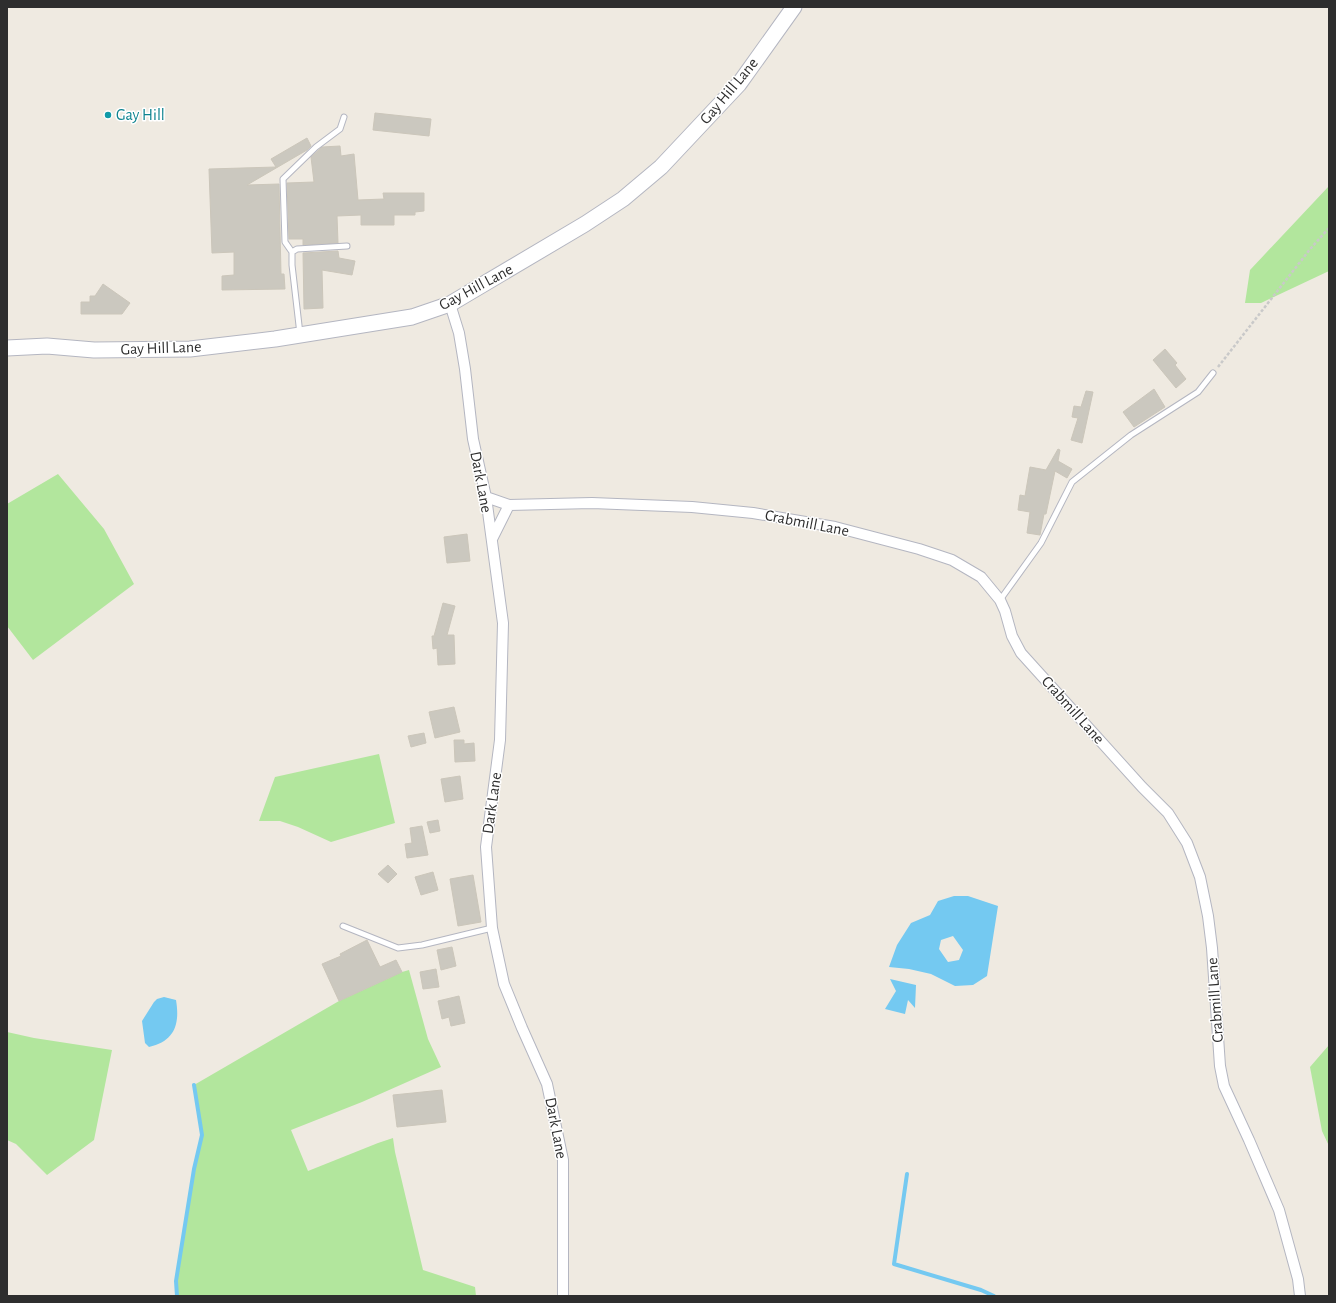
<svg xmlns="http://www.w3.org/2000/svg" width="1336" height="1303" viewBox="0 0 1336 1303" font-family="'Alegreya Sans',sans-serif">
	<rect width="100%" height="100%" fill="#efeae1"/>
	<path fill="#b2e69d" d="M1329 186V271L1261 303H1245L1250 270Z
		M58 474 104 529 134 584 33 660 7 626V504Z
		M379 754 395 823 331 842 298 827 280 821H259L275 777Z
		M409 970 428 1039 441 1067 362 1102 291 1130 308 1171 378 1143 393 1138 395 1152 423 1270 475 1287 476 1296H177L176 1281 194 1169 202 1135 194 1085 339 1001 402 972Z
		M7 1032 34 1038 112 1050 94 1140 47 1175 16 1144 7 1140Z
		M1329 1045V1146L1322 1131 1310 1067Z"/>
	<path fill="#74c9f1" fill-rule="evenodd" d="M954 896H968L998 906 987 976 973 985 955 986 931 974 909 969 889 967 897 945 911 923 930 915 938 901ZM953 936 963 950 959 960 948 962 939 949 941 940Z
		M890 979 916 985 915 1008 908 1000 905 1014 885 1009 896 991Z
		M164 997 176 1000C180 1024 175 1041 149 1047L145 1043 142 1021 154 1002 157 999Z"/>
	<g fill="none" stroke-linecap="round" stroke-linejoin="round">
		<path stroke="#74c9f1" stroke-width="4" d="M907 1174 894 1264 981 1290 994 1296
			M177 1296 176 1281 194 1169 202 1135 194 1085"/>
	</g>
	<path fill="#cbc8bf" stroke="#cbc6ba" d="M375 113 431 119 429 136 373 130Z
		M307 138 311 146 307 150 247 185 279 184 281 274H284L285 289 222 290V276L234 275V252L212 253 209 169 276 167 271 159Z
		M340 146 341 156 354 154 358 200 384 199 383 193H424V211L415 212V215H394V225H361V215L337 216 338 243 303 245V239H289L287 183 314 182 311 157 322 147Z
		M338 251 339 258 355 261 352 275 322 270 323 308 304 309 303 253Z
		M103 284 130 303 122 314H81V302H90V296H95Z
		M1165 349 1177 363 1175 365 1186 379 1176 388 1153 360Z
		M1154 389 1165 407 1134 427 1123 412Z
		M1086 391 1093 392 1082 443 1071 440 1078 418 1072 417 1074 406 1081 407Z
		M1058 449 1060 450 1058 461 1072 469 1067 478 1055 471 1046 514H1044L1040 535 1027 533 1030 512 1018 510 1020 495 1025 496 1030 467 1046 470Z
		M467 534 470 561 447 563 444 537Z
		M443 603 455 606 447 635H454L455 664 438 665 437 648 433 649 432 636H434Z
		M454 707 460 732 435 738 429 712Z
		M424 733 426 743 411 747 408 736Z
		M454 740H464V744L474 743 475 761 455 762Z
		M460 776 463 799 445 802 441 779Z
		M438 820 440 831 430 833 427 822Z
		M422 826 428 855 407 858 405 844 412 843 410 828Z
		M388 865 397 874 388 883 378 874Z
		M433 872 438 890 421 895 415 877Z
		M473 875 481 922 458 926 450 879Z
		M367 940 380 967 396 960 402 972 339 1001 322 964 341 956 340 954Z
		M452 947 456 966 441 970 437 950Z
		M436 969 439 987 423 989 420 972Z
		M459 996 465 1023 451 1026 449 1017 442 1019 438 1001Z
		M442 1090 446 1122 397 1127 393 1095Z"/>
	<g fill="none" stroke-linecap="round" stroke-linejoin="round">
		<defs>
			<path id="lane" d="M292 252 285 242 283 179 316 147 340 129 344 117
				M300 334 292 265V252L297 249 347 246
				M1000 600 1041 543 1072 482 1131 435 1198 392 1213 373
				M343 926 398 948 422 945 492 928"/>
			<path id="street" d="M450 304 459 333 465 369 473 439 486 497 503 623 500 740 486 847 492 928 504 984 522 1028 547 1084 563 1160V1296
				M486 497 509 505 592 503 692 507 753 513 835 527 919 549 952 560 981 577 1000 600 1005 611 1012 636 1021 653 1142 787 1168 813 1187 843 1200 877 1208 916 1212 948 1220 1066 1224 1086 1249 1140 1279 1210 1298 1279 1300 1296
				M492 539 509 505"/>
			<path id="secondary" d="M7 348 47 346 94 350 190 349 275 339 412 317 450 304 585 224 623 199 661 167 739 84 794 7"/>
		</defs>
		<use href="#lane" stroke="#b4b6c1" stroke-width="7"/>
		<use href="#street" stroke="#b4b6c1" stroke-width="12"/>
		<use href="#secondary" stroke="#b4b6c1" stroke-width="17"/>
		<path stroke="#c9c9c9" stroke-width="2.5" stroke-dasharray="3 2" stroke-linecap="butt" d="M1218 367 1311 248 1329 228"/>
		<use href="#lane" stroke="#fff" stroke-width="5"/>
		<use href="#street" stroke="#fff" stroke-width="10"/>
		<use href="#secondary" stroke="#fff" stroke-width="15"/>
	</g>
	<circle fill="#0f9aa8" stroke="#fff" stroke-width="1.5" cx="108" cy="115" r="4"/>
	<g text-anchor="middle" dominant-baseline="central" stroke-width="3" stroke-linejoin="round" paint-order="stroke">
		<g font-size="16" fill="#2e2e2e" stroke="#fff">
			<text transform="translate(729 91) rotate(-50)">Gay Hill Lane</text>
			<text transform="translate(476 287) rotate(-28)">Gay Hill Lane</text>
			<text transform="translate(161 348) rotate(-2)">Gay Hill Lane</text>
			<text transform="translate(481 482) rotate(79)">Dark Lane</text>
			<text transform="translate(807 523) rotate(11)">Crabmill Lane</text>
			<text transform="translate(1073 710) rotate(48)">Crabmill Lane</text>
			<text transform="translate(492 803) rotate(-82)">Dark Lane</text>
			<text transform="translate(1215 1000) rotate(-94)">Crabmill Lane</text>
			<text transform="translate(556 1128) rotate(79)">Dark Lane</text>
		</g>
		<g font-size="16" fill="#0d838f" stroke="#fff" text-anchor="start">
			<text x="116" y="115">Gay Hill</text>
		</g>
	</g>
	<rect width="1336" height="1303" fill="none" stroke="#2e2e2e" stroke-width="16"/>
</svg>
